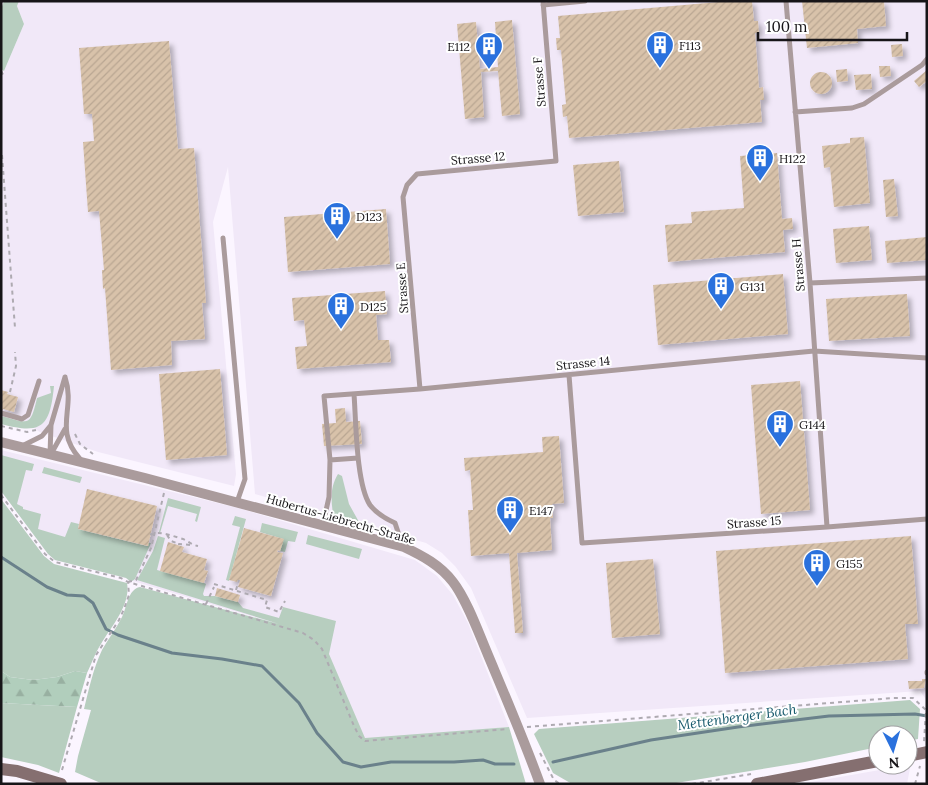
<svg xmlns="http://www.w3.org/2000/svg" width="928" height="785" viewBox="0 0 928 785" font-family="Lora,serif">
	<defs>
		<pattern id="forest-firs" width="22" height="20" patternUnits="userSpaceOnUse" patternTransform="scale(1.25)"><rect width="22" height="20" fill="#b1cebc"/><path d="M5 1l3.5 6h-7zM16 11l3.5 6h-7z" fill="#98b0a1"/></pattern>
		<pattern id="building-hatch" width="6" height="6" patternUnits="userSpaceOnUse" patternTransform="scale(1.25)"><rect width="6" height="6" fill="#d8c2aa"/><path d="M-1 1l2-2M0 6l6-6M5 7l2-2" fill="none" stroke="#b9a692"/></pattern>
		<filter id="shadow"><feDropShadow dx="4" dy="4" stdDeviation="2.5" flood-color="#0004"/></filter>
	</defs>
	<rect width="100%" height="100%" fill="#fbf5ff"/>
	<path fill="#f1e8f8" d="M19 1H927V701L920 691 527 718 471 588 455 566 442 553 426 543 255 494 228 167 213 222 236 474 234 486 98 452 40 432 25 422 1 416V78L24 24 17 6Z
		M1 450 238 508 415 560 437 576 453 595 468 623 509 727 365 739 323 641 304 632 133 581 127 577 55 560 1 489Z
		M911 763 907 784H800L908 765Z"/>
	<path fill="#b7cebf" d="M4 1H19L17 6 24 24 4 71 1 69V9Z
		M50 386H54C50 427 42 435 1 424V416C29 423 30 428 37 398L51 393Z
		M1 455 34 464 32 471 26 470 17 504 23 507V509L41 514 38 529 65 537 71 522 79 524 78 529 147 546 148 543H151L135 579 131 582 126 578 55 560 48 554 1 491Z
		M44 467 82 477 80 483 42 473Z
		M338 474 342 476 349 504 359 522 333 514C331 500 330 487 338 474Z
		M168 498 201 507 197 522 195 521 197 514 168 506 160 533 159 532Z
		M1 499 44 556 54 564 127 583C131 605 111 627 101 644 95 653 92 663 87 673L75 671 57 677 33 680 10 677 1 671Z
		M235 516 246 519 229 581 226 580 240 527 232 525Z
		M262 523 298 532 295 542 288 541 285 552 280 551 283 539 260 532Z
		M308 535 362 549 359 559 306 544Z
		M158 536 165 538 157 570 204 583 206 584 203 594 204 596H215L238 602 243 608 279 618 283 607 336 621 329 654 365 738 509 727 526 784H103L75 772 78 756 91 710 84 709C89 689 93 669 102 650 108 639 116 629 122 617 127 607 128 589 140 587L279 624 137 580 153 551Z
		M910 700 920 709 918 739 908 741V735H878V747L805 762 670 784H572L553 773 534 734 539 729Z
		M1 703 77 707 59 773 38 765 1 757Z"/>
	<path fill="url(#forest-firs)" d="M1 671 10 677 33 680 57 677 75 671 87 673 77 707 1 703Z"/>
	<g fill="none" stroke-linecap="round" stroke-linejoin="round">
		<path stroke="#6a818b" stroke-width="3" d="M1 557 47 587 67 595 84 596 93 603 106 629 118 635 172 653 222 659 262 666 299 703 317 733 343 762 361 767 391 762H454L483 760 495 764H514
			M553 762 651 740 738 727 829 716 915 714 927 716"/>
	</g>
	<path fill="url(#building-hatch)" filter="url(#shadow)" d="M730 1H752L754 21H758L759 33H755L759 88 763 87 764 100H760L762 122 569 138 567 116 563 117 562 105 566 104 561 50H557L556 38H560L558 16Z
		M802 1H884L886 26 857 29 858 43 807 48Z
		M512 20 520 114 502 116 498 71 481 72 484 117 465 119 457 24 476 22 480 69 498 67 495 22Z
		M169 41 178 149 194 148 206 303H202L205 339 171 341 172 365 111 370 105 288 103 289 102 270H104L99 211 88 212 83 142 94 141 92 114H84L79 48Z
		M902 44 903 56 892 57 891 45Z
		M879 66H890L891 76 880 77Z
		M847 69 848 81 837 82 836 70Z
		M927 70V81L919 87 914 81Z
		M810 83a11 11 0 1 1 22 0a11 11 0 1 1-22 0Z
		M871 74 872 89 856 90 854 75Z
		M864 137 870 203 834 207 830 167 824 168 822 146 850 143V138Z
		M777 153 782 219 792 218 793 229 783 230 785 252 668 262 665 225 692 223 691 212 744 208 740 156Z
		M619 161 624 212 578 216 573 165Z
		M894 179 898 216 886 217 883 180Z
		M386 209 390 264 288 272 284 217Z
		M869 226 872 260 836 263 833 229Z
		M927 237V260L887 263 885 241Z
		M783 274 788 334 658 345 653 285Z
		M385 291 387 314 376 315 378 340H389L391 362 297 369 295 347 307 346 304 320 294 321 292 298Z
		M907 294 910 336 829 341 826 299Z
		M220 369 227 455 166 460 159 374Z
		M800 381 810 510 761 514 751 385Z
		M1 390 8 392 7 394 18 397 14 412 3 409 1 413Z
		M345 408 346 422 360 421 362 444 324 446 322 424 336 423 335 409Z
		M559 436 564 503 552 504 553 518H550L552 550 517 553 523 633H515L509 553 471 556 468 510H473L470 470 465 471 464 458 543 452 542 437Z
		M87 489 157 506 148 546 78 529Z
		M244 528 284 539 280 551 278 550 277 552 283 553 271 596 238 587 240 580H238L237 582 229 580Z
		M911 536 918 624H905L908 659 725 673 716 551Z
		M168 542 184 547 182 552 207 559 204 570 208 571 204 583 160 571Z
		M653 559 660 634 612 638 606 563Z
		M217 588 240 595 238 602 215 596Z
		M922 679H926L924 688 909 689 908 681H922Z"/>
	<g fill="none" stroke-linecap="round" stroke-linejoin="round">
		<path stroke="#aeaab1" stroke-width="2" stroke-dasharray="4 4" stroke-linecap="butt" d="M1 3 2 1
			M1 71 5 78
			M2 155 15 328
			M10 392 16 366 15 352
			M1 426 27 432 36 430
			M75 434 80 444 93 454
			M1 495 45 554 55 562 121 578 128 582 303 633 314 640 322 649 354 726 359 736 365 741 508 729
			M281 503 318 513
			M332 517 390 532
			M150 534C153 535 156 533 158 533 165 533 176 537 183 539 188 541 192 545 198 546
			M167 535 171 541 179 544
			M179 545V544L191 545
			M128 582 136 580 151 548 164 493
			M214 584 267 600 265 607 279 612 285 601
			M236 590 239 580
			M206 604 214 587
			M527 727 893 698H913L926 710 924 742
			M540 753 554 780 560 784
			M62 770 96 655 119 620 124 609 129 595 128 582
			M692 784 751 774
			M915 784 920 766"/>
		<path stroke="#aa9b9c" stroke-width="5" d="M786 1 810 283 827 527
			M543 5 585 1
			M795 112 852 108 864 104 922 65 927 59
			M223 238 245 479 237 502
			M810 283 927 278
			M569 375 582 543 827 527 927 519
			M65 377C76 410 53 428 80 459
			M420 389 403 197 407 185 417 174 556 161 543 1
			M354 394C356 420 356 484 370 505 377 514 386 519 395 523L403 547
			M1 413 22 419 28 415 39 381
			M22 446 42 436 51 425
			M50 454 51 425 65 377
			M51 454 65 429
			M330 460 358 458
			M326 527 325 515 329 497 330 460 324 396 420 389 814 351 927 358
			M927 673V672"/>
		<path stroke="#aa9b9c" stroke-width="10" d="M1 442 145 478 404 547C423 556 440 565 453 582 467 600 479 634 488 655 506 698 524 740 540 784"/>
		<path stroke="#856f70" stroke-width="12" d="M1 769 17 771 61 784
			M757 784 878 761"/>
		<path stroke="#856f70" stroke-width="12" d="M908 756 927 752"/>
	</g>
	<defs>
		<symbol id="building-pin" viewBox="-11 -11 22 30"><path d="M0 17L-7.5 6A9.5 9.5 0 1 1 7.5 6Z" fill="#2a71dd" stroke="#fff"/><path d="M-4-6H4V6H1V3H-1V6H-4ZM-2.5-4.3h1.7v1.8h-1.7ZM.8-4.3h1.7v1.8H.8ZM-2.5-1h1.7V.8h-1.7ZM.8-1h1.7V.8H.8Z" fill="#fff"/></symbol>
	</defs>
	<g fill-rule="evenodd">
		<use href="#building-pin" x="644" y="29" width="32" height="43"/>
		<use href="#building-pin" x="473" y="30" width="32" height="43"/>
		<use href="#building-pin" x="744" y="142" width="32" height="43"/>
		<use href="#building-pin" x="321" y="200" width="32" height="43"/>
		<use href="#building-pin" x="705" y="270" width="32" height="43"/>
		<use href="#building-pin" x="325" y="290" width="32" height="43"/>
		<use href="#building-pin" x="764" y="408" width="32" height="43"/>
		<use href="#building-pin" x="494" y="494" width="32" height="43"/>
		<use href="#building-pin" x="801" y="547" width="32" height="43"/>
	</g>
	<g text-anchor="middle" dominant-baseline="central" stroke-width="4" stroke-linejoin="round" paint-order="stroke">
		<g font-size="12" fill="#171518" stroke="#fff" text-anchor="start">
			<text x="679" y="45">F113</text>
			<text x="470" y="46" text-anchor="end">E112</text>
			<text x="779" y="158">H122</text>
			<text x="356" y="216">D123</text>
			<text x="740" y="286">G131</text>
			<text x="360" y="306">D125</text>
			<text x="799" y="424">G144</text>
			<text x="529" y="510">E147</text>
			<text x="836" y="563">G155</text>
		</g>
		<g font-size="12" fill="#171518" stroke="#fff">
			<text transform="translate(539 82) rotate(-95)">Strasse F</text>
			<text transform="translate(478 158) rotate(-5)">Strasse 12</text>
			<text transform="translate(798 265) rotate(-95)">Strasse H</text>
			<text transform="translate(402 288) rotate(-94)">Strasse E</text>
			<text transform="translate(583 363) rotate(-6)">Strasse 14</text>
			<text transform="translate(341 519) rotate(16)">Hubertus-Liebrecht-Straße</text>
			<text transform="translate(754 522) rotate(-4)">Strasse 15</text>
		</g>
		<g font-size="14" font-style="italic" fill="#185a6d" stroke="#fff">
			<text transform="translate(737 717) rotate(-8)">Mettenberger Bach</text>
		</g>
	</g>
	<rect width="928" height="785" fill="none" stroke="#171518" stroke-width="5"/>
	<g transform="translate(893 750) rotate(175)"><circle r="24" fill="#ffffff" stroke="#a2a1a3"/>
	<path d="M0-4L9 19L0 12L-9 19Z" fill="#2a71dd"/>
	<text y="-8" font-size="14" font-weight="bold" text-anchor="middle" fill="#171518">N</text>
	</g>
	<path d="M758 32v8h149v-8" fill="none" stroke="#171518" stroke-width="2.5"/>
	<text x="766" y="32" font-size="15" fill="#171518" stroke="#ffffff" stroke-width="4" paint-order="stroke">100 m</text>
</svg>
